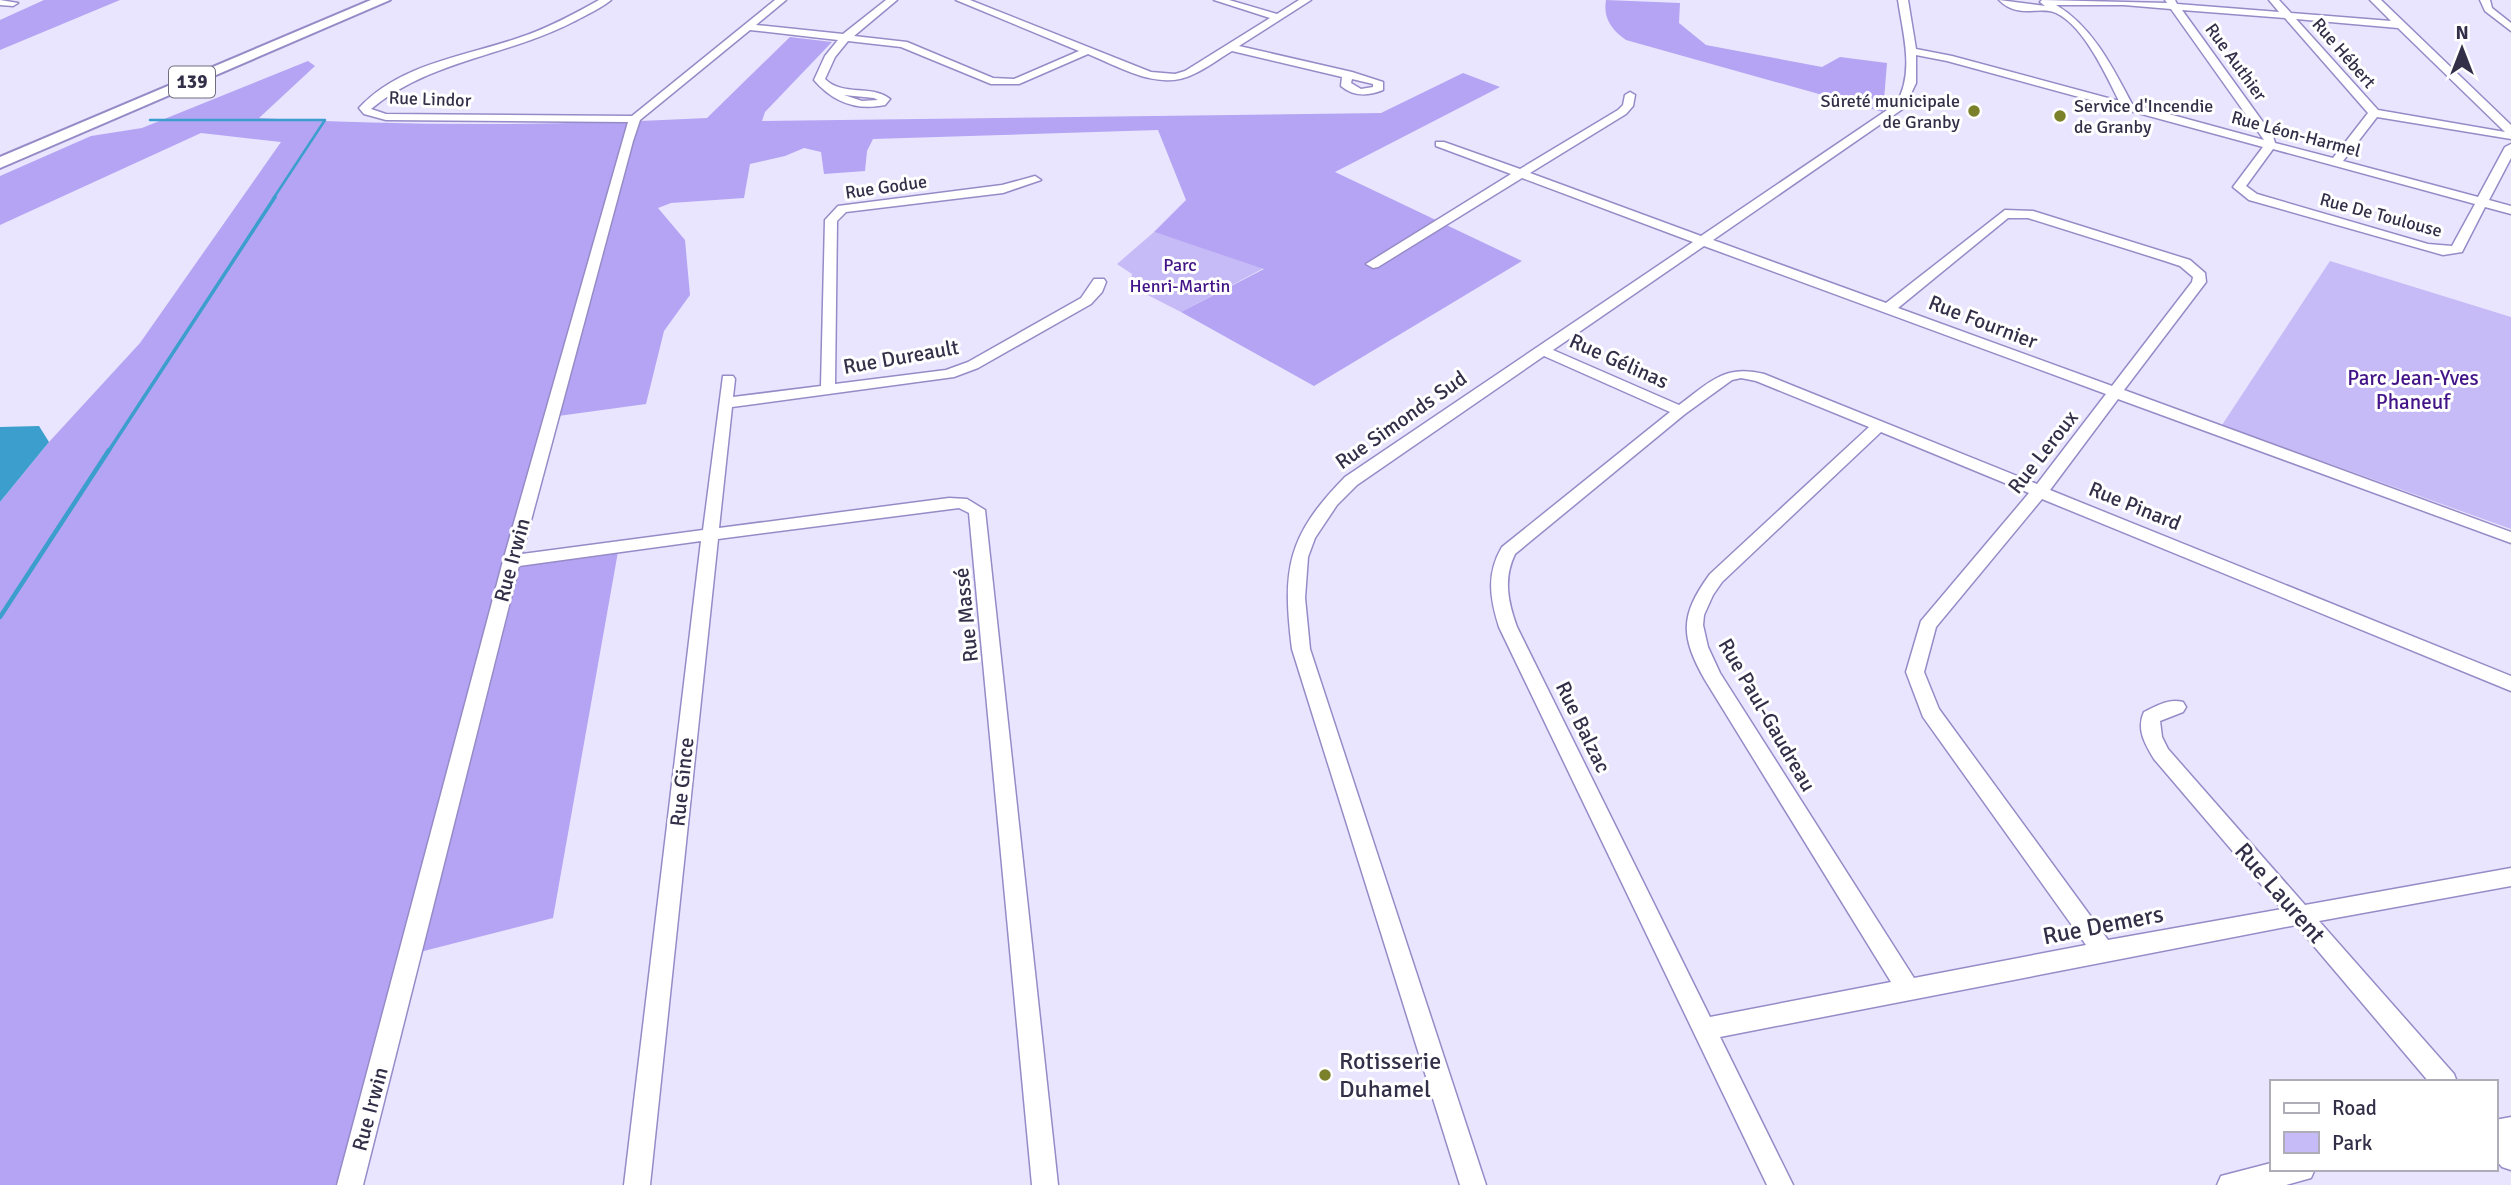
<svg xmlns="http://www.w3.org/2000/svg" width="2511" height="1185" viewBox="0 0 2511 1185" font-family="Signika,sans-serif">
	<rect width="100%" height="100%" fill="#e9e5ff"/>
	<path fill="#c6bbf6" d="M1154 232 1264 268 1181 312 1130 286 1132 274 1117 264Z
		M2330 261 2511 317V529L2222 425Z"/>
	<path fill="#b4a4f3" d="M44 0H120L0 50V20Z
		M1606 0 1680 3 1679 23 1706 45 1822 67 1840 57 1887 63 1883 112 1626 40C1611 29 1603 18 1606 0Z
		M790 37 832 42 765 112 762 121 1381 113 1463 73 1500 87 1335 172 1522 261 1314 386 1181 312 1264 269 1154 232 1186 200 1158 130 873 139 867 151 865 171 824 174 821 152 804 148 785 156 750 164 744 198 671 203 658 208 685 240 690 295 664 331 646 404 551 417 512 560 619 546 553 918 412 954 350 1185H0V502L49 442 140 343 281 142 201 133 0 225V176L91 136 142 128 308 61 315 66 259 118C408 126 558 126 707 118Z"/>
	<path fill="#3c9ecd" d="M39 426 49 442 0 502V427Z"/>
	<g fill="none" stroke-linecap="round" stroke-linejoin="round">
		<path stroke="#3c9ecd" stroke-width="2.5" d="M150 120H325L273 199"/>
		<path stroke="#3c9ecd" stroke-width="3.5" d="M108 452 275 197"/>
		<path stroke="#3c9ecd" stroke-width="4.5" d="M0 617 109 450"/>
		<defs>
			<path id="minor" d="M0 0 18 3 13 6 0 5Z
				M599 0H611C600 9 586 15 573 22 507 56 430 60 371 109L386 114 632 116 775 0H786L756 25 843 34 886 0H897L854 36 907 42 993 78 1014 79 1079 51 956 0H970L1151 72 1175 74 1185 71 1270 18 1214 0H1229L1277 14 1299 0H1311L1239 46 1352 72 1383 82V90C1368 96 1354 97 1341 86L1342 77 1232 51C1220 58 1207 68 1194 74 1160 92 1120 67 1088 54L1019 84H991L901 47 848 41 835 57 825 79C843 97 871 84 890 99L885 105C856 111 833 102 814 80L825 56 838 40 750 30 640 120 633 141 522 554 703 530 723 376H733L735 379 733 397 821 386 825 220 838 206 1002 185 1035 176 1041 180 1003 193 846 212 837 221 835 384 946 370 968 362 1081 298 1094 279H1104L1106 282 1102 292 1091 304 978 368 954 377 732 407 719 528 949 498 967 499 985 510 1058 1185H1032L969 513 959 508 718 539 650 1185H624L701 541 519 566 363 1185H337L503 561 628 122 386 120 364 114 359 108C400 63 467 56 521 37 548 28 574 14 599 0ZM1352 79 1373 84V87L1361 89 1351 83ZM844 95 874 98 878 100 862 101Z
				M1898 0H1908L1916 49 1952 56 2119 101C2106 75 2084 26 2056 13 2039 5 2019 20 1999 0L2045 6 2040 2 2042 0 2167 3 2165 0H2175L2177 4 2279 12 2269 0H2279L2291 13 2391 21 2370 0H2381L2511 125V139L2377 117 2343 161 2478 197 2505 147 2511 144V158L2489 200 2511 206V214L2485 207 2462 252 2443 255 2249 200 2233 187 2263 147 1947 61 1916 55V83L1904 108 1713 240 1886 303 2005 210 2033 211 2190 260 2205 273 2206 282 2124 390 2511 532V543L2118 399 2050 490 2511 676V691L2042 499 1936 627 1924 672 1939 709 2108 940 2282 909 2154 759C2145 744 2136 729 2144 712 2156 706 2169 698 2183 702L2186 707 2183 712 2160 721 2162 737 2168 749 2305 905 2511 868V886L2319 921 2454 1074 2457 1082H2429L2296 925 1720 1037 1793 1185H1767L1499 627C1490 598 1486 574 1502 547L1670 412 1544 356 1357 485 1337 505 1315 538 1308 557 1305 598 1310 649 1486 1185H1460L1292 649C1282 569 1287 536 1345 477L1693 242 1522 178 1378 267 1373 268 1366 264 1511 174 1436 146V142H1444L1520 169 1618 110 1623 105 1625 95 1630 92 1635 95 1633 106 1626 114 1530 173 1701 236 1896 104C1915 72 1903 35 1898 0ZM2056 5H2124L2171 9 2264 140 2132 104C2113 68 2093 27 2056 5ZM2182 10 2285 18 2368 113 2333 158 2275 143 2273 136ZM2296 19 2398 28 2505 132 2378 110ZM2273 149 2475 204 2452 246 2428 244 2257 194 2246 186ZM2008 218H2028L2165 261 2180 266 2193 277 2192 282 2112 386 1898 308ZM1704 246 2106 394 2037 484 1764 374C1724 364 1709 383 1679 405L1553 350ZM1741 378 1756 381 1869 427 1710 574C1680 615 1680 636 1705 680L1891 982 1710 1017 1517 627C1508 602 1503 579 1515 554L1685 414 1732 380ZM1881 432 2029 493 1921 621 1906 672 1923 717 2086 945 1914 978 1720 673 1708 647 1703 625 1704 615 1713 595 1722 582Z
				M2480 0H2490L2492 8 2511 23V31L2485 11Z
				M2511 1117V1170L2502 1167 2495 1159V1120Z
				M2271 1163V1169H2315L2311 1178 2286 1185H2217L2221 1176Z"/>
			<path id="highway" d="M371 0H390L0 168V157Z"/>
		</defs>
		<use href="#minor" stroke="#978bc7" stroke-width="3"/>
		<use href="#highway" stroke="#978bc7" stroke-width="4"/>
		<use href="#minor" fill="#fff" fill-rule="evenodd"/>
		<use href="#highway" fill="#fff" fill-rule="evenodd"/>
	</g>
	<g fill="#7b812b" stroke="#fff" stroke-width="2.5">
		<circle cx="1974" cy="111" r="7"/>
		<circle cx="2060" cy="116" r="7"/>
		<circle cx="1325" cy="1075" r="7"/>
	</g>
	<g text-anchor="middle" dominant-baseline="central" stroke-width="6" stroke-linejoin="round" paint-order="stroke">
		<g font-size="18" fill="#342f48" stroke="#fff">
			<text transform="translate(2344 53) rotate(49)">Rue Hébert</text>
			<text transform="translate(2236 62) rotate(54)">Rue Authier</text>
			<text transform="translate(430 99) rotate(2)">Rue Lindor</text>
			<text transform="translate(2296 134) rotate(15)">Rue Léon-Harmel</text>
			<text transform="translate(886 187) rotate(-8)">Rue Godue</text>
			<text transform="translate(2381 215) rotate(15)">Rue De Toulouse</text>
		</g>
		<g font-size="18" fill="#342f48" stroke="#fff" text-anchor="end">
			<text x="1960" y="101">Sûreté municipale<tspan x="1960" dy="21">de Granby</tspan></text>
			<text x="2074" y="106" text-anchor="start">Service d'Incendie<tspan x="2074" dy="21">de Granby</tspan></text>
		</g>
		<g font-size="18" fill="#421488" stroke="#fff">
			<text x="1180" y="265">Parc<tspan x="1180" dy="21">Henri-Martin</tspan></text>
		</g>
		<rect fill="#fff" stroke="#716d7f" stroke-width="2" x="169" y="66.5" width="46" height="31" rx="5"/>
		<g font-size="19" font-weight="bold" fill="#342f48">
			<text x="192" y="82">139</text>
		</g>
		<g font-size="21" fill="#342f48" stroke="#fff">
			<text transform="translate(1983 322) rotate(21)">Rue Fournier</text>
			<text transform="translate(901 357) rotate(-10)">Rue Dureault</text>
			<text transform="translate(1619 361) rotate(24)">Rue Gélinas</text>
			<text transform="translate(1401 420) rotate(-35)">Rue Simonds Sud</text>
			<text transform="translate(2043 452) rotate(-52)">Rue Leroux</text>
			<text transform="translate(2135 506) rotate(22)">Rue Pinard</text>
			<text transform="translate(512 560) rotate(-75)">Rue Irwin</text>
			<text transform="translate(966 615) rotate(-96)">Rue Massé</text>
			<text transform="translate(1767 715) rotate(60)">Rue Paul-Gaudreau</text>
			<text transform="translate(1583 727) rotate(64)">Rue Balzac</text>
			<text transform="translate(682 782) rotate(-84)">Rue Gince</text>
			<text transform="translate(370 1109) rotate(-75)">Rue Irwin</text>
		</g>
		<g font-size="21" fill="#421488" stroke="#fff">
			<text x="2413" y="378">Parc Jean-Yves<tspan x="2413" dy="24">Phaneuf</tspan></text>
		</g>
		<g font-size="24" fill="#342f48" stroke="#fff">
			<text transform="translate(2280 893) rotate(49)">Rue Laurent</text>
			<text transform="translate(2103 925) rotate(-11)">Rue Demers</text>
		</g>
		<g font-size="24" fill="#342f48" stroke="#fff" text-anchor="start">
			<text x="1339" y="1061">Rotisserie<tspan x="1339" dy="28">Duhamel</tspan></text>
		</g>
	</g>
	<rect x="2270" y="1080" width="228" height="91" fill="#ffffff" stroke="#aeacb6" stroke-width="2"/>
	<rect x="2284" y="1103" width="35" height="10" fill="#ffffff" stroke="#aeacb6" stroke-width="2"/>
	<text x="2332" y="1115" font-size="21" fill="#342f48">Road</text>
	<rect x="2284" y="1132" width="35" height="21" fill="#c6bbf6" stroke="#aeacb6" stroke-width="2"/>
	<text x="2332" y="1150" font-size="21" fill="#342f48">Park</text>
	<g transform="translate(2462 49)" stroke="#ffffff" stroke-width="5" paint-order="stroke">
	<path d="M0-5L12 26L0 18L-12 26Z" fill="#342f48"/>
	<text y="-10" font-size="19" font-weight="bold" text-anchor="middle" fill="#342f48">N</text>
	</g>
</svg>
